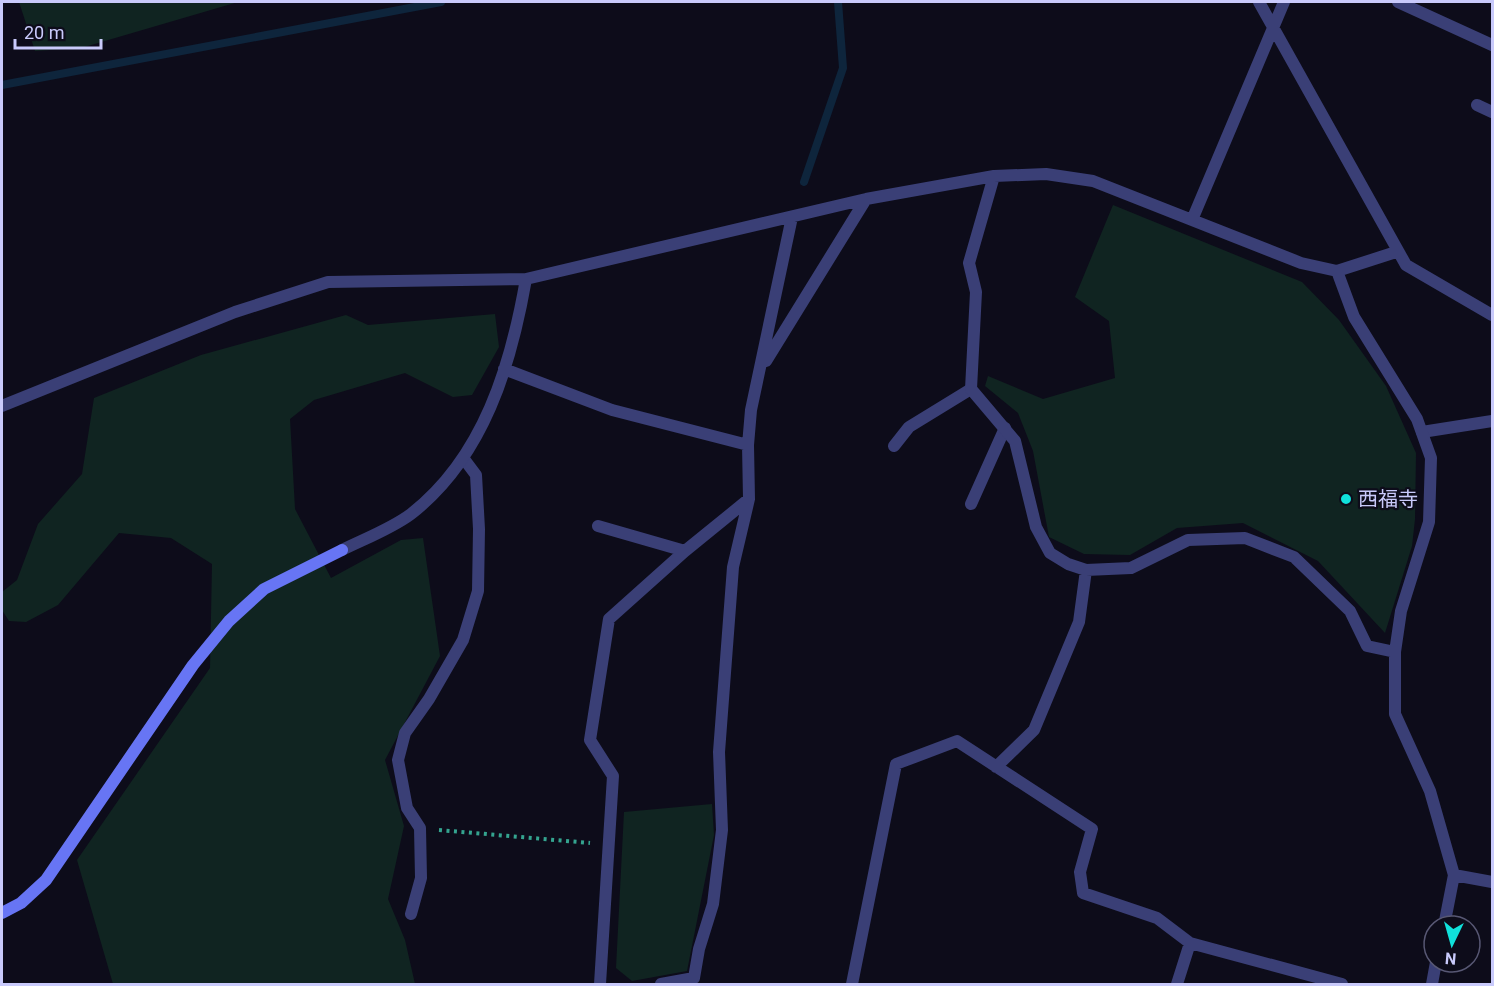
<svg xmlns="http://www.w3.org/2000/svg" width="1494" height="986" viewBox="0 0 1494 986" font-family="Roboto,'Noto Sans JP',sans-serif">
	<rect width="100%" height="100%" fill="#0d0c1a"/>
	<path fill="#102421" d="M19 2H238L81 48 35 51Z
		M1113 205 1302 282 1339 320 1386 386 1416 453 1415 519 1412 546 1385 633 1318 561 1243 523 1177 528 1130 555 1084 554 1049 537 1033 451 1018 413 985 386 988 376 1043 399 1115 378 1109 321 1075 297Z
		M495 314 499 347 472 395 453 397 405 373 314 400 290 419 295 509 331 578 401 540 423 538 440 656 385 760 404 826 388 899 405 940 415 984H113L77 860 210 668 212 564 171 538 119 533 58 605 26 622 9 621 2 610V592L17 580 38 524 82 474 94 398 201 355 346 315 368 325Z
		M712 804 714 835 687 971 632 981 616 968 624 812Z"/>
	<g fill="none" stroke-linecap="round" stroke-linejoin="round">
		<path stroke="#0e253c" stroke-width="8" d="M2 85 441 2
			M804 182 843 68 838 2"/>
		<path stroke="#34a48f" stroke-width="4" stroke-dasharray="3 4.5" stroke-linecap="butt" d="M439 830 590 843"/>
		<path stroke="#3a3f76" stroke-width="12" d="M1422 432 1492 421
			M894 446 909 427 971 389
			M971 504 1005 428
			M411 914 421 878 420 828 407 808 398 760 405 733 429 699 463 640 478 591 479 529 476 475 464 459"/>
		<path stroke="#3a3f76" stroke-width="12" d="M1259 2 1406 265 1492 315
			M1398 2 1492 45
			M1477 105 1492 112
			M994 176 969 263 976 292 971 389 1015 441 1036 527 1050 553 1068 564 1086 570 1131 568 1188 540 1245 538 1294 557 1350 611 1367 646 1395 652
			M1192 220 1284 2
			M1337 271 1354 317 1417 419 1431 458 1429 522 1401 611 1395 652V714L1430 791 1454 875 1492 882
			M766 361 866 199
			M504 369 612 410 748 445
			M2 406 235 312 328 282 526 279 866 199 994 176 1046 174 1093 181 1301 263 1337 271 1396 252
			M598 526 685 551
			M342 550C364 539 391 529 411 514 484 457 511 365 526 279
			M996 767 1034 730 1079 622 1086 570
			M1444 926 1454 875
			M600 984 613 776 590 740 609 619 685 551 749 499 748 445 751 410 792 217
			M661 984 694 978 699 949 713 904 722 830 719 752 733 567 749 499
			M852 984 896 764 957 741 1092 829 1080 872 1083 893 1157 918 1190 943 1342 984
			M1177 984 1190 943
			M1432 984 1436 962"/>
		<path stroke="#6775f4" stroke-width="12" d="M2 913 21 903 46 880 193 665 229 621 264 589 342 550"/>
	</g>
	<circle fill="#10e1db" stroke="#0d0c1a" stroke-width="2" cx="1346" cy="499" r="6"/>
	<g text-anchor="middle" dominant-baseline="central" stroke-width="4.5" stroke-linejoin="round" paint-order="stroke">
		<g font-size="20" fill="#c9cafb" stroke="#0d0c1a" text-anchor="start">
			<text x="1358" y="499">西福寺</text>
		</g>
	</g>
	<rect width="1494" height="986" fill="none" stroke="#c9cafb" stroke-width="6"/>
	<g transform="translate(1452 944) rotate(185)"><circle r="28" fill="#0d0c1a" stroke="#585874" stroke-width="1.5"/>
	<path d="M0-4.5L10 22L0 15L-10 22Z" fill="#10e1db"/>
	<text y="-9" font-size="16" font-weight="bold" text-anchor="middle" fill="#c9cafb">N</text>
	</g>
	<path d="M15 39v9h86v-9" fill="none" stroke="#c9cafb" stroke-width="3"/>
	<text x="24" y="39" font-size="18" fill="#c9cafb" stroke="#0d0c1a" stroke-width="4.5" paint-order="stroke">20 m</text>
</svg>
